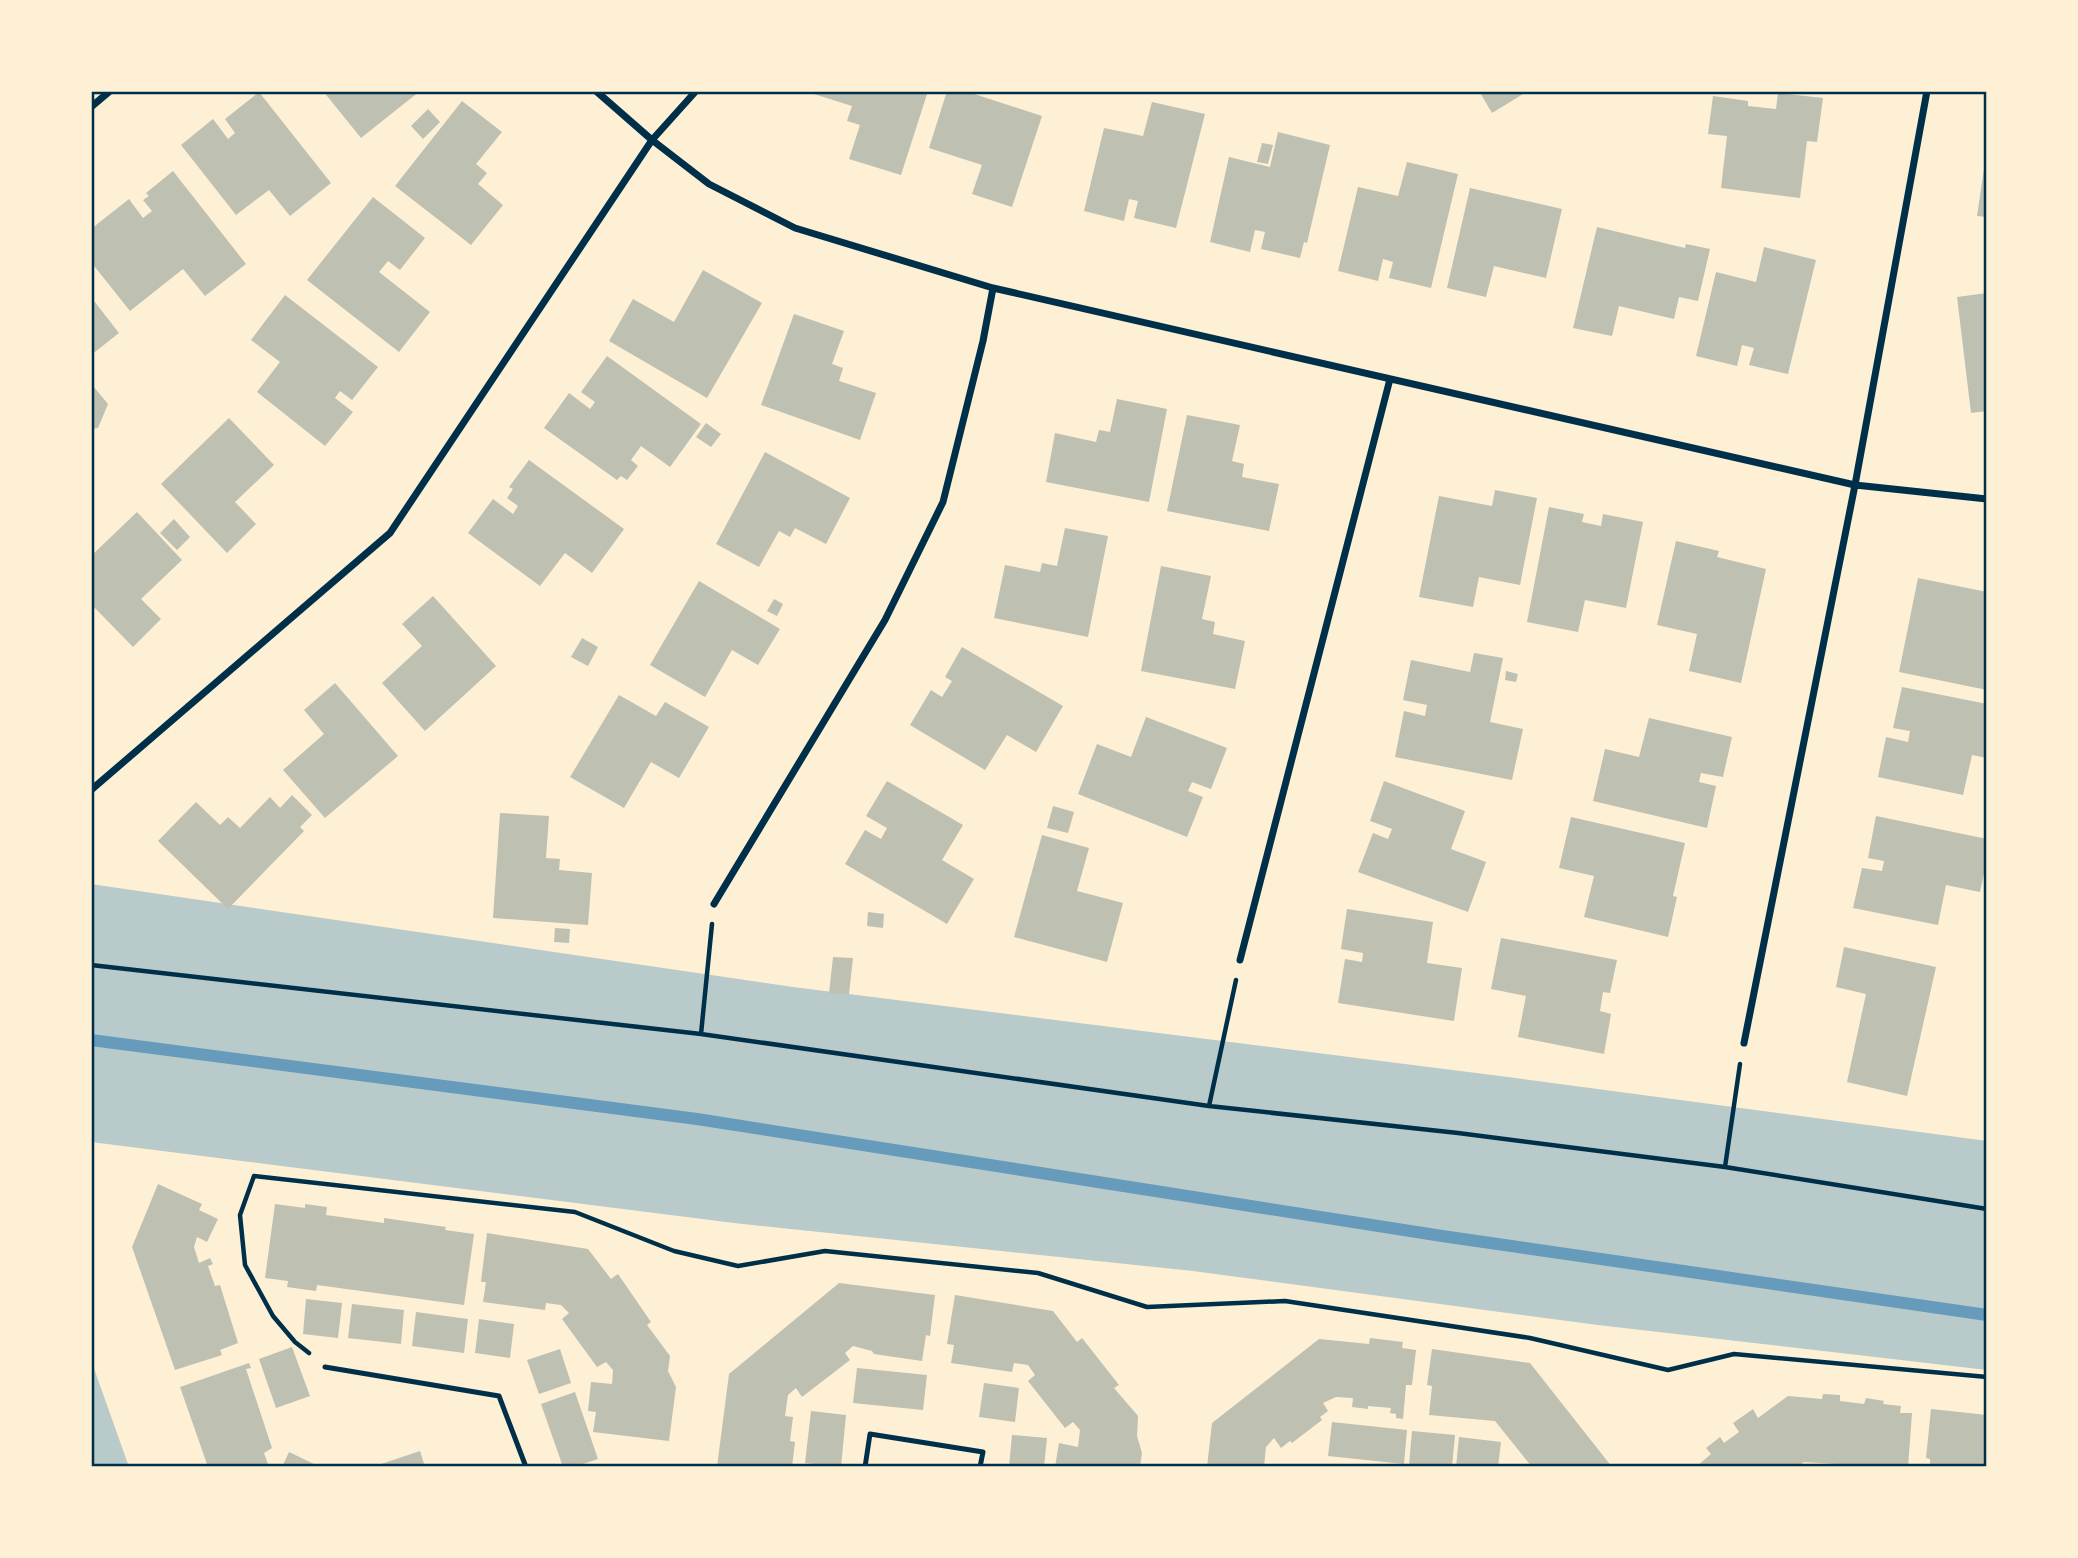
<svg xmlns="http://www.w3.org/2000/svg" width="2078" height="1558" viewBox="0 0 2078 1558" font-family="'Crimson Pro',serif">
	<rect width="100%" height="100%" fill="#fdf0d5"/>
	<path fill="#b9caca" d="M91 884 793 987 1508 1077 1987 1141V1370L1598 1325 1193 1271 734 1223 91 1142Z
		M91 1360 129 1467H91Z"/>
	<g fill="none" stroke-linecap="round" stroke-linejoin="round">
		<path stroke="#669bbc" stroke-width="12" d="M91 1040 697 1119 1442 1236 1987 1315"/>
	</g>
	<path fill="#bec0b2" d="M323 91H420L361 138Z
		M815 91H928L901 175 849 159 860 125 847 121 852 106 814 94Z
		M947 91H965L1042 116 1012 207 972 194 982 165 929 148Z
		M1479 91H1528L1492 113Z
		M259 92 331 183 290 216 269 190 236 215 181 145 213 119 228 139 235 133 225 119Z
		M1778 93 1823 98 1817 142 1807 141 1800 198 1721 188 1727 136 1708 134 1713 96 1748 101V106L1776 109Z
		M462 101 502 132 476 164 487 173 478 184 503 205 471 245 395 186Z
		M1152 102 1205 114 1176 228 1134 218 1138 201 1129 199 1124 221 1084 211 1104 128 1143 136Z
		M428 109 440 122 423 139 411 126Z
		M1278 132 1330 145 1307 243 1304 242 1300 258 1261 249 1265 232 1255 230 1250 252 1210 242 1229 157 1270 167Z
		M1262 143 1273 145 1268 164 1257 162Z
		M1407 162 1458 174 1431 288 1389 278 1393 262 1383 259 1378 281 1338 271 1358 187 1398 196Z
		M1985 162H1987V217L1977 216Z
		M173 171 246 264 205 296 183 269 130 311 91 262V229L129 199 143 218 152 211 143 200 149 196 146 193Z
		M1470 188 1562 209 1546 278 1494 266 1486 297 1447 288Z
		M373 197 425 238 400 270 388 261 379 272 430 312 399 352 307 280Z
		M1597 227 1685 248 1686 244 1710 249 1698 301 1679 297 1674 319 1619 306 1612 336 1573 328Z
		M1764 247 1816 260 1788 374 1749 365 1754 348 1742 345 1737 366 1696 356 1716 272 1756 282Z
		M703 270 762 303 707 398 609 341 633 299 674 322Z
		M1987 293V411L1971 413 1957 297Z
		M285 295 378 367 352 400 340 391 335 398 353 412 325 446 257 392 280 362 251 340Z
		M91 297 119 333 91 355Z
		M794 314 844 331 832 364 843 368 839 381 876 393 860 440 761 405Z
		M607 356 701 424 670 467 641 446 631 460 638 466 627 480 621 476 617 480 544 428 569 393 590 409 595 402 581 392Z
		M91 386H93L108 404 98 428 91 429Z
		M1117 399 1167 409 1149 502 1046 482 1055 433 1096 442 1099 430 1110 432Z
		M1187 415 1240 425 1232 461 1244 464 1242 477 1279 484 1269 531 1167 511Z
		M229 418 274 465 235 502 256 524 227 553 161 484Z
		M706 423 721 434 711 447 696 437Z
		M765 452 850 498 826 544 795 528 790 537 779 531 759 567 716 544Z
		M529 460 624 529 592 573 565 553 540 586 468 533 493 499 513 514 518 506 507 498 513 489 509 487Z
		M1495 490 1537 498 1520 585 1479 577 1473 607 1419 597 1439 496 1492 506Z
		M1549 507 1584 514 1582 522 1601 526 1603 514 1643 522 1626 608 1585 600 1578 632 1527 622Z
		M137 512 182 560 141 599 161 619 133 647 91 604V556Z
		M174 519 190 537 177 550 160 533Z
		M1065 528 1108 536 1088 637 994 618 1005 565 1040 572 1042 563 1057 566Z
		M1676 541 1719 551 1717 557 1766 569 1741 683 1689 671 1697 634 1657 625Z
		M1161 566 1211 576 1202 619 1215 622 1213 634 1245 641 1235 689 1141 671Z
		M1918 578 1987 592V690L1899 672Z
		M699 581 780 629 758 665 732 650 705 697 650 665Z
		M433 596 496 666 425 731 382 683 422 646 402 624Z
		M774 599 783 604 777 616 767 611Z
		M582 638 598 647 588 666 571 657Z
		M962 647 1063 706 1036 752 1007 735 985 770 910 725 931 690 942 697 952 681 945 677Z
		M1474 653 1503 658 1490 722 1523 729 1512 780 1395 757 1404 711 1425 716 1427 705 1403 700 1411 660 1470 672Z
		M1506 671 1518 674 1516 682 1505 680Z
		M335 683 398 756 325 818 283 770 324 734 304 710Z
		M1902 687 1987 704V758L1972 755 1963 795 1878 777 1886 737 1908 742 1910 731 1893 728Z
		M619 695 656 716 665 702 709 727 679 778 651 762 624 808 570 777Z
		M1146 717 1227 748 1211 789 1192 782 1188 791 1203 797 1187 837 1078 794 1097 744 1131 757Z
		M1649 718 1732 737 1723 777 1701 773 1699 782 1716 786 1707 828 1593 801 1605 749 1639 757Z
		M887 781 963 825 942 860 974 879 947 924 845 864 865 830 881 839 887 828 866 816Z
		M1384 781 1465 811 1451 849 1486 862 1468 912 1358 872 1373 833 1388 839 1392 829 1370 821Z
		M292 795 312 815 300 827 304 831 228 909 158 841 196 802 220 825 228 817 240 828 270 797 280 808Z
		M1053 806 1074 812 1068 833 1047 828Z
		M500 813 549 816 546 858 560 859 559 870 592 873 588 925 493 918Z
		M1876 816 1987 839V859L1980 892 1946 885 1938 925 1853 908 1862 868 1882 871 1884 861 1868 858Z
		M1571 817 1685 843 1673 896 1677 897 1668 937 1584 917 1594 876 1559 868Z
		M1042 835 1089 848 1077 891 1123 903 1107 962 1014 937Z
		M1347 909 1433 922 1427 963 1462 968 1454 1021 1338 1003 1345 959 1362 962 1363 953 1341 949Z
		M868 912 884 914 883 928 867 926Z
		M555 928 570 929 569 943 554 942Z
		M1501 938 1617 960 1610 993 1603 992 1600 1011 1611 1014 1604 1054 1518 1037 1526 996 1491 989Z
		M1844 947 1936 967 1907 1096 1847 1082 1866 994 1836 987Z
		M833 957 853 958 849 994 829 993Z
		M158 1184 202 1204 199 1210 218 1219 207 1242 197 1237 194 1247 199 1263 210 1258 213 1264 208 1266 215 1286 220 1285 238 1343 220 1350 222 1355 175 1370 132 1247Z
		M275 1204 305 1208V1204L327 1207 326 1215 384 1223V1218L446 1227 445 1230 474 1234 464 1305 317 1285 316 1291 287 1287 288 1281 265 1278Z
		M487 1233 588 1249 611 1279 618 1274 651 1322 647 1325 670 1356 668 1371 676 1387 669 1441 593 1432 596 1412 588 1411 591 1382 612 1384 613 1370 606 1362 597 1367 562 1319 569 1313 561 1305 546 1303 545 1310 483 1302 486 1282H481Z
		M839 1283 935 1295 930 1336 926 1335 922 1361 874 1354 872 1351 853 1346 845 1353 850 1360 802 1397 796 1388 788 1395 785 1416 793 1417 790 1441 795 1442 792 1467H717L729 1374Z
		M955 1295 1053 1311 1077 1342 1082 1338 1119 1385 1114 1388 1138 1416 1137 1436 1142 1453 1140 1467H1055L1059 1443 1078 1447 1080 1430 1073 1422 1065 1428 1028 1381 1035 1375 1028 1365 1014 1363 1012 1372 951 1363 954 1345 947 1344Z
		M306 1299 342 1303 338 1338 303 1334Z
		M352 1304 404 1310 401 1344 348 1338Z
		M416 1312 468 1319 464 1353 412 1346Z
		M479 1319 514 1324 510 1358 475 1353Z
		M1370 1338 1403 1342 1402 1348 1416 1350 1412 1385H1406L1403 1419 1396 1418V1414L1390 1413 1391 1408 1368 1406V1409L1352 1407 1353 1398 1336 1397 1323 1403 1328 1411 1320 1417 1322 1420 1292 1443 1290 1441 1281 1448 1274 1438 1266 1447 1264 1467H1207L1212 1423 1319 1339 1369 1344Z
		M292 1347 310 1396 276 1408 259 1359Z
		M560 1349 571 1383 539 1394 527 1360Z
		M1432 1349 1530 1363 1612 1467H1532L1495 1421 1429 1415 1432 1386 1427 1385Z
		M249 1363 251 1368 246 1369 272 1448 264 1453 269 1467H208L180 1387Z
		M857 1368 927 1375 923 1410 853 1403Z
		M984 1383 1019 1388 1015 1422 979 1417Z
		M575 1392 598 1459 574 1467H563L541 1404Z
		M1823 1394 1840 1395V1401L1864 1404 1866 1398 1884 1401 1883 1404 1901 1406 1900 1413H1912L1908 1467H1835L1836 1464 1804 1462 1797 1467H1696L1711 1454 1706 1448 1720 1437 1724 1443 1739 1432 1733 1423 1753 1409 1758 1418 1788 1396 1822 1399Z
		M1931 1409 1987 1415V1467H1930V1459L1926 1458Z
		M811 1411 846 1415 841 1467 805 1463Z
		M1332 1422 1407 1430 1404 1464 1328 1456Z
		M1412 1431 1455 1435 1452 1467 1409 1465Z
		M1012 1435 1047 1438 1044 1467H1009Z
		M1459 1437 1501 1442 1498 1467H1456Z
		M420 1451 425 1467H372Z
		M289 1452 314 1464 313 1467H282Z"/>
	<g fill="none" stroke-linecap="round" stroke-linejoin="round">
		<path stroke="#003049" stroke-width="4.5" d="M91 965 701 1034 1209 1106 1458 1133 1725 1167 1987 1209
			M701 1034 712 924
			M1209 1106 1236 980
			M1725 1167 1740 1064
			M309 1353 295 1342 273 1316 245 1265 240 1215 254 1176 575 1212 674 1251 738 1266 825 1251 1038 1273 1147 1307 1285 1301 1530 1338 1668 1370 1734 1354 1987 1377"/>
		<path stroke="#003049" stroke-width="5" d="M325 1367 499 1396 526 1467
			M865 1467 870 1434 983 1452 980 1467"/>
		<path stroke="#003049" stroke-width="7" d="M596 91 652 140 709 184 795 228 993 288 1855 485 1987 499
			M91 107 110 91
			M91 790 390 533 652 140 696 91
			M714 904 885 620 943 502 983 341 993 288
			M1240 960 1390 379
			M1744 1043 1855 485 1927 91"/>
	</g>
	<rect width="2078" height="1558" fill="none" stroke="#fdf0d5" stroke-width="186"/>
	<rect x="93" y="93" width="1892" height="1372" fill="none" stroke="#003049" stroke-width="2.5"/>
</svg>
